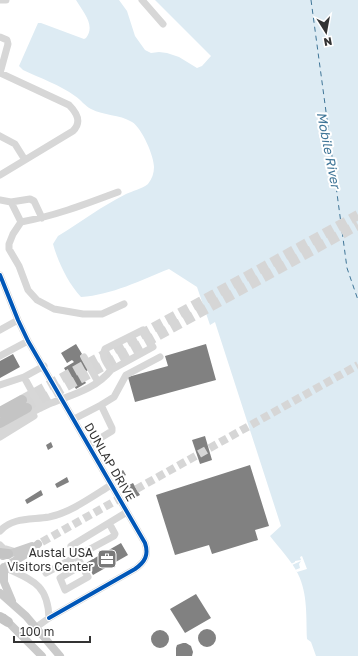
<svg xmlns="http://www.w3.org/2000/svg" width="358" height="656" viewBox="0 0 358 656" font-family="'Golos Text',sans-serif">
	<rect width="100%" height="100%" fill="#fff"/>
	<path fill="#ddebf3" d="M76 0H119L127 11 135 36 145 50 151 53 159 52 167 53 179 57 197 68 202 66 211 56 155 0H358V656H316L311 642 307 639C306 618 308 594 298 574 291 560 279 548 270 536L281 526 215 322 210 325 197 287 169 269C141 280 112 295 81 297 68 283 58 262 53 244L58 236C81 222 102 206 126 194 132 191 142 189 148 184 152 179 154 173 154 167 154 156 142 128 132 122 119 114 104 116 91 109 85 106 81 100 75 96 60 85 40 78 23 70L19 66 38 23H41L84 39 86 38C96 25 83 12 76 0Z"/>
	<path fill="#fff" d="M302 556 307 569 297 572 295 570 300 568 299 564 301 561 292 565 291 564 295 562V561L301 560 300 557Z"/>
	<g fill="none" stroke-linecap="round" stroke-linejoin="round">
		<path stroke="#3f7597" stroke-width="1" stroke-dasharray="5 4" stroke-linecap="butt" d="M311 0 347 268 358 300"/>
	</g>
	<path fill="#818181" d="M76 344 82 354 80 356 88 370 81 375 86 383 76 389 64 368 74 362 72 360 67 363 61 353Z
		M206 344 216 380 135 402 128 377 168 366 165 356Z
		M13 354 20 367 0 378V361Z
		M205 436 212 460 200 464 192 440Z
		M51 442 53 447 48 450 46 445Z
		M250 465 269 526 255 530 258 540 212 554 209 545 175 555 156 495Z
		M123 470 126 475 118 479 116 475Z
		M67 477 69 482 57 488 55 484Z
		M133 483 140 495 130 500 123 488Z
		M41 490 43 495 27 504 25 500Z
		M121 543 128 555 93 575 86 563Z
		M196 594 211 618 185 633 170 609Z
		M198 638a9 9 0 1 1 18 0a9 9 0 1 1-18 0Z
		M151 639a9 9 0 1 1 18 0a9 9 0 1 1-18 0Z
		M183 643H186L191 646 193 652 192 656H176V648L177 645Z"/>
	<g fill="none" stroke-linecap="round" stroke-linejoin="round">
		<path stroke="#d6d6d6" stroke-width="8" stroke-dasharray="8 4" stroke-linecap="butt" d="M42 542 358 365"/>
		<path stroke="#d6d6d6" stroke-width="10" stroke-dasharray="10 5" stroke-linecap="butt" d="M22 400 358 215
			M27 408 358 225"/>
		<path stroke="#d7d7d7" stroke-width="7" d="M0 0H6
			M142 0 163 24
			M0 37 7 40 8 44 0 73
			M0 136 15 144 25 160
			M0 175 73 131C82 122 77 113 69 105L0 73
			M118 192C86 204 55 216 21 222L13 234 9 244V249L19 266 28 290 37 300 54 309 83 314H102L124 304
			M0 200 11 202 21 222
			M11 202 30 199 34 201 42 218
			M0 275 18 320 28 341 145 543C149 555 145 562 135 569L49 618 24 636
			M0 330 18 320
			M143 330 153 347 111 370C106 362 101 357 105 349Z
			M0 356 28 341
			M84 357 98 382
			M24 377 41 408
			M0 385 24 377 44 366
			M74 419 101 405 114 397 126 375 160 357
			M0 431C16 421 33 411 49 404 71 395 96 389 111 370
			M0 437 34 416
			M89 445 112 431V428L101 405
			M0 531C13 517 31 520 49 517 70 513 93 496 111 485
			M0 545 3 548 13 551
			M82 565 60 578 65 590 88 577 71 546 127 512
			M4 567C31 580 48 583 49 618
			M46 573 114 536 115 534 109 523"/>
		<path stroke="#cacaca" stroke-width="8" d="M3 556 32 546
			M4 567V582L12 601
			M0 570 31 551 38 544
			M0 593 26 616 60 656
			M4 618 42 656"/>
		<path stroke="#c4c4c4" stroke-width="10" d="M0 412 22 400
			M0 423 27 408
			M0 553 8 554
			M0 617 8 622"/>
		<defs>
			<path id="cycleway" d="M0 275 18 320 28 341 145 543C149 555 145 562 135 569L49 618"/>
		</defs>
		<use href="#cycleway" stroke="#fff" stroke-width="6"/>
		<use href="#cycleway" stroke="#0057b8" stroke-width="4"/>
	</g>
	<defs>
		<symbol id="office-square" viewBox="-11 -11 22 22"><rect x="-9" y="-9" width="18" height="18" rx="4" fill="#7a7a7a" stroke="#fff"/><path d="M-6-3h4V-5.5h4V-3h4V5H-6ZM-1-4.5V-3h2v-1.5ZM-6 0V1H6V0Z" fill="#fff"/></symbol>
	</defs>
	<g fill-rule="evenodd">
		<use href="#office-square" x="96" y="548" width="22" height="22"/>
	</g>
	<g text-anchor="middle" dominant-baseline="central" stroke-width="4" stroke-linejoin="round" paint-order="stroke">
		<g font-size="12" fill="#333" stroke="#fff">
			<text transform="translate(110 462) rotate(60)">DUNLAP DRIVE</text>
		</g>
		<g font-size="12" fill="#333" stroke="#fff" text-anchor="end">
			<text x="93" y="552">Austal USA<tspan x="93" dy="14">Visitors Center</tspan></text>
		</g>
		<g font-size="13" font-style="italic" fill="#3f7597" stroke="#fff">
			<text transform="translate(329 150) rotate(79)">Mobile River</text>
		</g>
	</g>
	<g transform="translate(326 32) rotate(169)" stroke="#ffffff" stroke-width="3" paint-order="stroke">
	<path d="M0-3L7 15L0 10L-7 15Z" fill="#333333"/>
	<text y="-6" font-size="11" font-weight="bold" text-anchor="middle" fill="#333333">N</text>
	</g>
	<path d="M14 636v6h76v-6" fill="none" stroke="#333333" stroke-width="2"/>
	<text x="20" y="636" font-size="12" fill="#333333" stroke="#ffffff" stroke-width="3" paint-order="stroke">100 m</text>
</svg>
